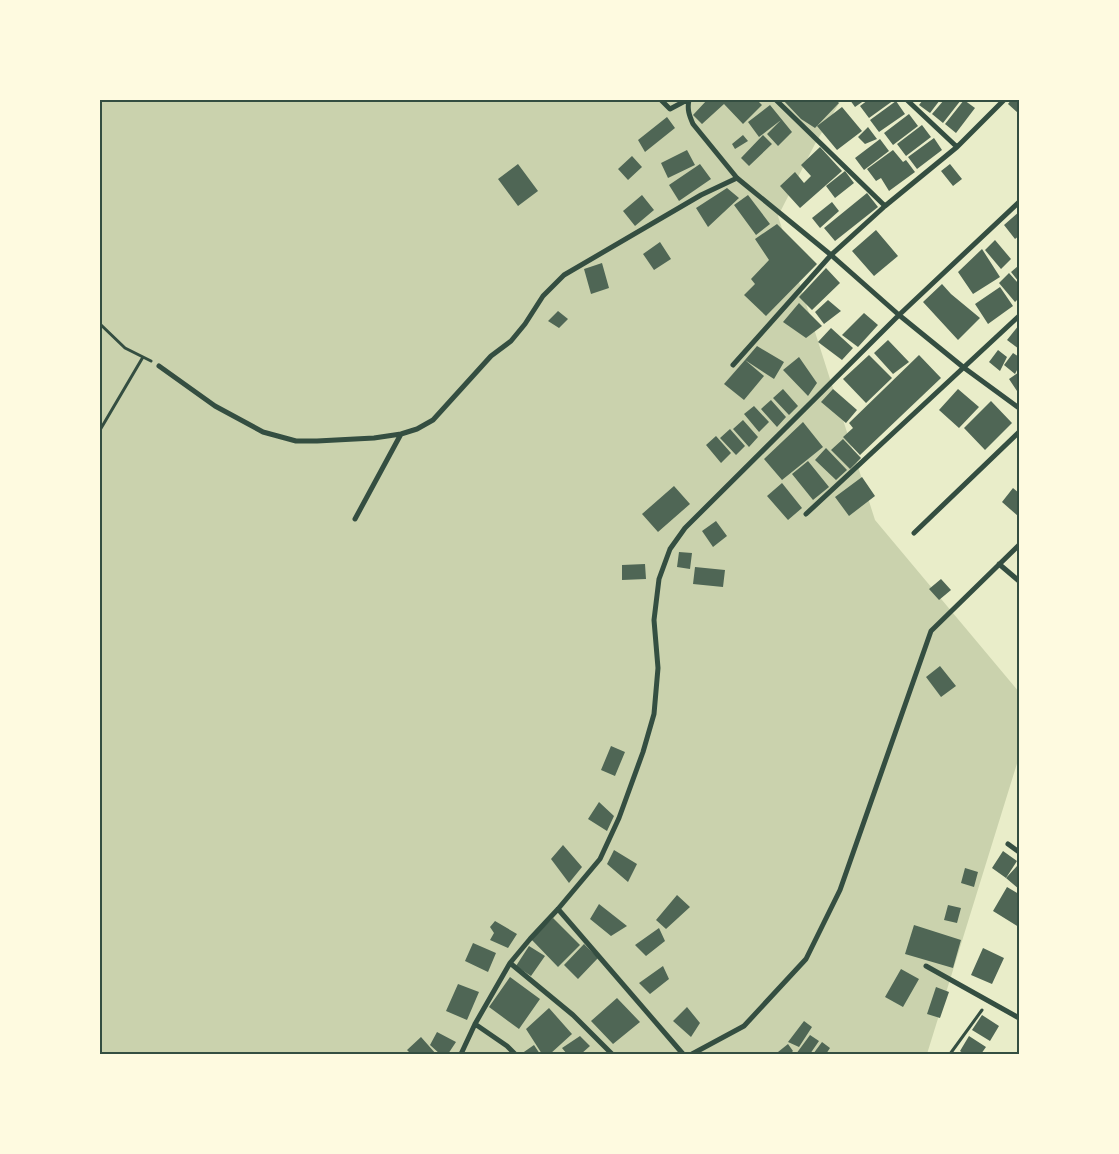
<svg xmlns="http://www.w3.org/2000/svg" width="1119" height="1154" viewBox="0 0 1119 1154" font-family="'Noto Sans',sans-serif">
	<rect width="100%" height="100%" fill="#e9edc9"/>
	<path fill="#cad2ad" d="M100 100H841L815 144 778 216 875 520 1019 692V757L927 1054H100Z"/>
	<path fill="#4f6655" d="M707 100H757L762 105 743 124 724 104 702 124 693 115Z
		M783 100H836L839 103 815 128 801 119Z
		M850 100H865L855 107Z
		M868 100H894L869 118 860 106Z
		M923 100H940L930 113 919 105Z
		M944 100H961L943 123 932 114Z
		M964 100 975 108 956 133 945 124Z
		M1011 100H1019V114L1008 104Z
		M896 101 905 114 879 132 870 120Z
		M770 105 792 132 778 146 767 134 781 120 759 137 748 122Z
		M842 107 862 131 837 150 817 126Z
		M909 114 918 126 893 145 884 133Z
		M667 117 675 128 645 152 638 140Z
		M922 125 931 137 906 156 897 144Z
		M868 127 877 139 865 144 858 137Z
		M743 135 748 141 735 149 732 144Z
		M763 135 772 144 749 166 741 158Z
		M934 138 942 150 917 169 908 157Z
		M880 139 889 151 864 170 855 158Z
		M820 147 842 171 800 208 780 186 795 172 804 183 811 176 801 165Z
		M687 150 695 165 668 178 661 163Z
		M893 150 903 162 906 160 915 172 889 191 881 178 876 181 867 169Z
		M632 156 642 167 628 180 618 169Z
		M518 164 538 191 518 206 498 179Z
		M700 164 711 179 679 201 669 185Z
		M950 164 962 179 953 186 941 171Z
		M845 171 854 183 835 198 826 186Z
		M727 188 739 198 708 227 696 208Z
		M867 193 878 207 835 241 824 228Z
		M642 195 654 210 635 226 623 211Z
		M748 195 770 224 756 235 734 205Z
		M832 202 839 211 820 228 812 218Z
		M1019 212V236L1015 239 1004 225Z
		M777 224 817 264 766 316 744 295 755 284 751 279 769 260 755 239Z
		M876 230 898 256 874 276 852 251Z
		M995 240 1011 259 1001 269 985 250Z
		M660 242 671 259 654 270 643 254Z
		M982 249 1000 277 973 294 958 272Z
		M602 263 609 288 591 294 584 269Z
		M1019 265V282L1011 272Z
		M826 268 840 283 812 310 799 297Z
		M1009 273 1019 284V298L1015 302 999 283Z
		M942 284 951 294 980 318 958 340 923 302Z
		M1000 287 1013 306 988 324 975 304Z
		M828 300 841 311 824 324 815 312Z
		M799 303 822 326 806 338 783 322Z
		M558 311 568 319 559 328 548 321Z
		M864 313 878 325 858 347 842 335Z
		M1019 325V349L1007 340Z
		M831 328 853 348 842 360 818 342Z
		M888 340 909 362 893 374 874 353Z
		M757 346 784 362 774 379 745 360 764 376 744 400 724 384 745 360Z
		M998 350 1007 357 1000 371 989 362Z
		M1013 353 1019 357V366L1015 374 1004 365Z
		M869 355 892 378 866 403 843 379Z
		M919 355 941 378 860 455 843 437 853 428 849 423Z
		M799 357 817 383 808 396 783 370Z
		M1019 372V394L1009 379Z
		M783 389 798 406 789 415 773 398Z
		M833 389 857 410 846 423 821 402Z
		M958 389 979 407 959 428 939 410Z
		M771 400 786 417 777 427 761 409Z
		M991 401 1012 423 985 450 964 428Z
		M754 406 769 422 759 432 744 414Z
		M743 420 758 437 749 447 733 429Z
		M803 422 823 447 782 480 764 459Z
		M730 429 745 446 736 455 720 438Z
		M716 436 731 453 721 463 706 445Z
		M843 439 861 458 850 469 831 450Z
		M826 448 847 470 836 480 815 460Z
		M808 461 829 487 813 500 792 474Z
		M862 477 875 496 849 516 835 497Z
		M782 483 802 508 788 520 767 496Z
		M674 486 690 504 658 532 642 514Z
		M1013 488 1019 493V517L1002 502Z
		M716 521 727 536 713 547 702 531Z
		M679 552 692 553 690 569 677 567Z
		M645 564 646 579 622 580V565Z
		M695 567 725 570 723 587 693 584Z
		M941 579 951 590 939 600 929 589Z
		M940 666 956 686 941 697 926 677Z
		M611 746 625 752 615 776 601 770Z
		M599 802 614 816 607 831 588 819Z
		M563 845 582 867 569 883 551 859Z
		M614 850 637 864 628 882 607 864Z
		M1003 851 1017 861 1006 878 992 868Z
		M1017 866 1019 868V889L1006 878Z
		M965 868 978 872 974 887 961 883Z
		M1007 887 1019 894V927L993 911Z
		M677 895 690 907 666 929 656 920Z
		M599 904 627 926 611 936 590 919Z
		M948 905 961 908 957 923 944 920Z
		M553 918 580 945 558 967 531 939Z
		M495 921 517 934 508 948 490 940 494 933 490 927Z
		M914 925 961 940 953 968 905 954Z
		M659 928 665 941 646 956 635 945Z
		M473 943 496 953 488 972 465 961Z
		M584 944 598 958 578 979 564 965Z
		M529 946 545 956 531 976 516 966Z
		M983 948 1004 958 992 984 971 975Z
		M663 966 669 979 650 994 639 983Z
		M901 969 919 979 903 1007 885 997Z
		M510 977 540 999 519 1029 489 1007Z
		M458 984 479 992 467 1020 446 1011Z
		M936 987 949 992 940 1018 927 1014Z
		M617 998 640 1022 613 1044 591 1021Z
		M687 1007 700 1023 691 1037 673 1021Z
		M549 1008 572 1034 550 1054H542L526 1029Z
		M982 1015 999 1026 990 1041 972 1030Z
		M804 1021 812 1027 799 1047 788 1042Z
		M437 1032 456 1042 448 1054H440L430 1045Z
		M810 1035 819 1041 810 1054H796Z
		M580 1036 590 1046 581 1054H567L562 1048Z
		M969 1036 986 1047 981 1054H964L960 1051Z
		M421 1037 436 1054H411L407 1050Z
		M822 1042 830 1048 826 1054H813Z
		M788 1044 793 1051 790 1054H780L778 1052Z
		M534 1045 540 1054H521Z"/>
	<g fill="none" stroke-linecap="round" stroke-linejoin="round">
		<path stroke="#344e41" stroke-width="3" d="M100 324 125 348 151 361
			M100 430 143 357
			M950 1054 982 1010"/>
		<path stroke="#344e41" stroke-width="5" d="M661 100 670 109 687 100
			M689 100C687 109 689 115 693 124L737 178 831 255 899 315 963 367 1019 408
			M776 100 885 206
			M907 100 957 147
			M733 365 831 255 885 206 957 147 1004 100
			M159 366 215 406 263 432 296 441H317L374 438 401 434 417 429 433 420 491 356 511 341 525 324 543 296 564 275 701 195 737 178
			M806 514 1019 316
			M355 519 401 434
			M914 533 1019 432
			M999 564 1019 581
			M1008 844 1019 852
			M558 909 683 1054
			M510 963 573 1015 612 1054
			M926 966 1019 1018
			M475 1024 507 1046 515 1054
			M461 1054 475 1024 510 963 530 939 558 909 600 859 619 818 643 752 654 714 658 668 654 620 659 579 670 549 685 528 899 315 1019 202
			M692 1054 744 1026 806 959 840 890 931 631 1019 545"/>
	</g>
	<rect width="1119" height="1154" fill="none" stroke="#fefae0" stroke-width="202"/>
	<rect x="101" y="101" width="917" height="952" fill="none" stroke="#344e41" stroke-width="2"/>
</svg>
